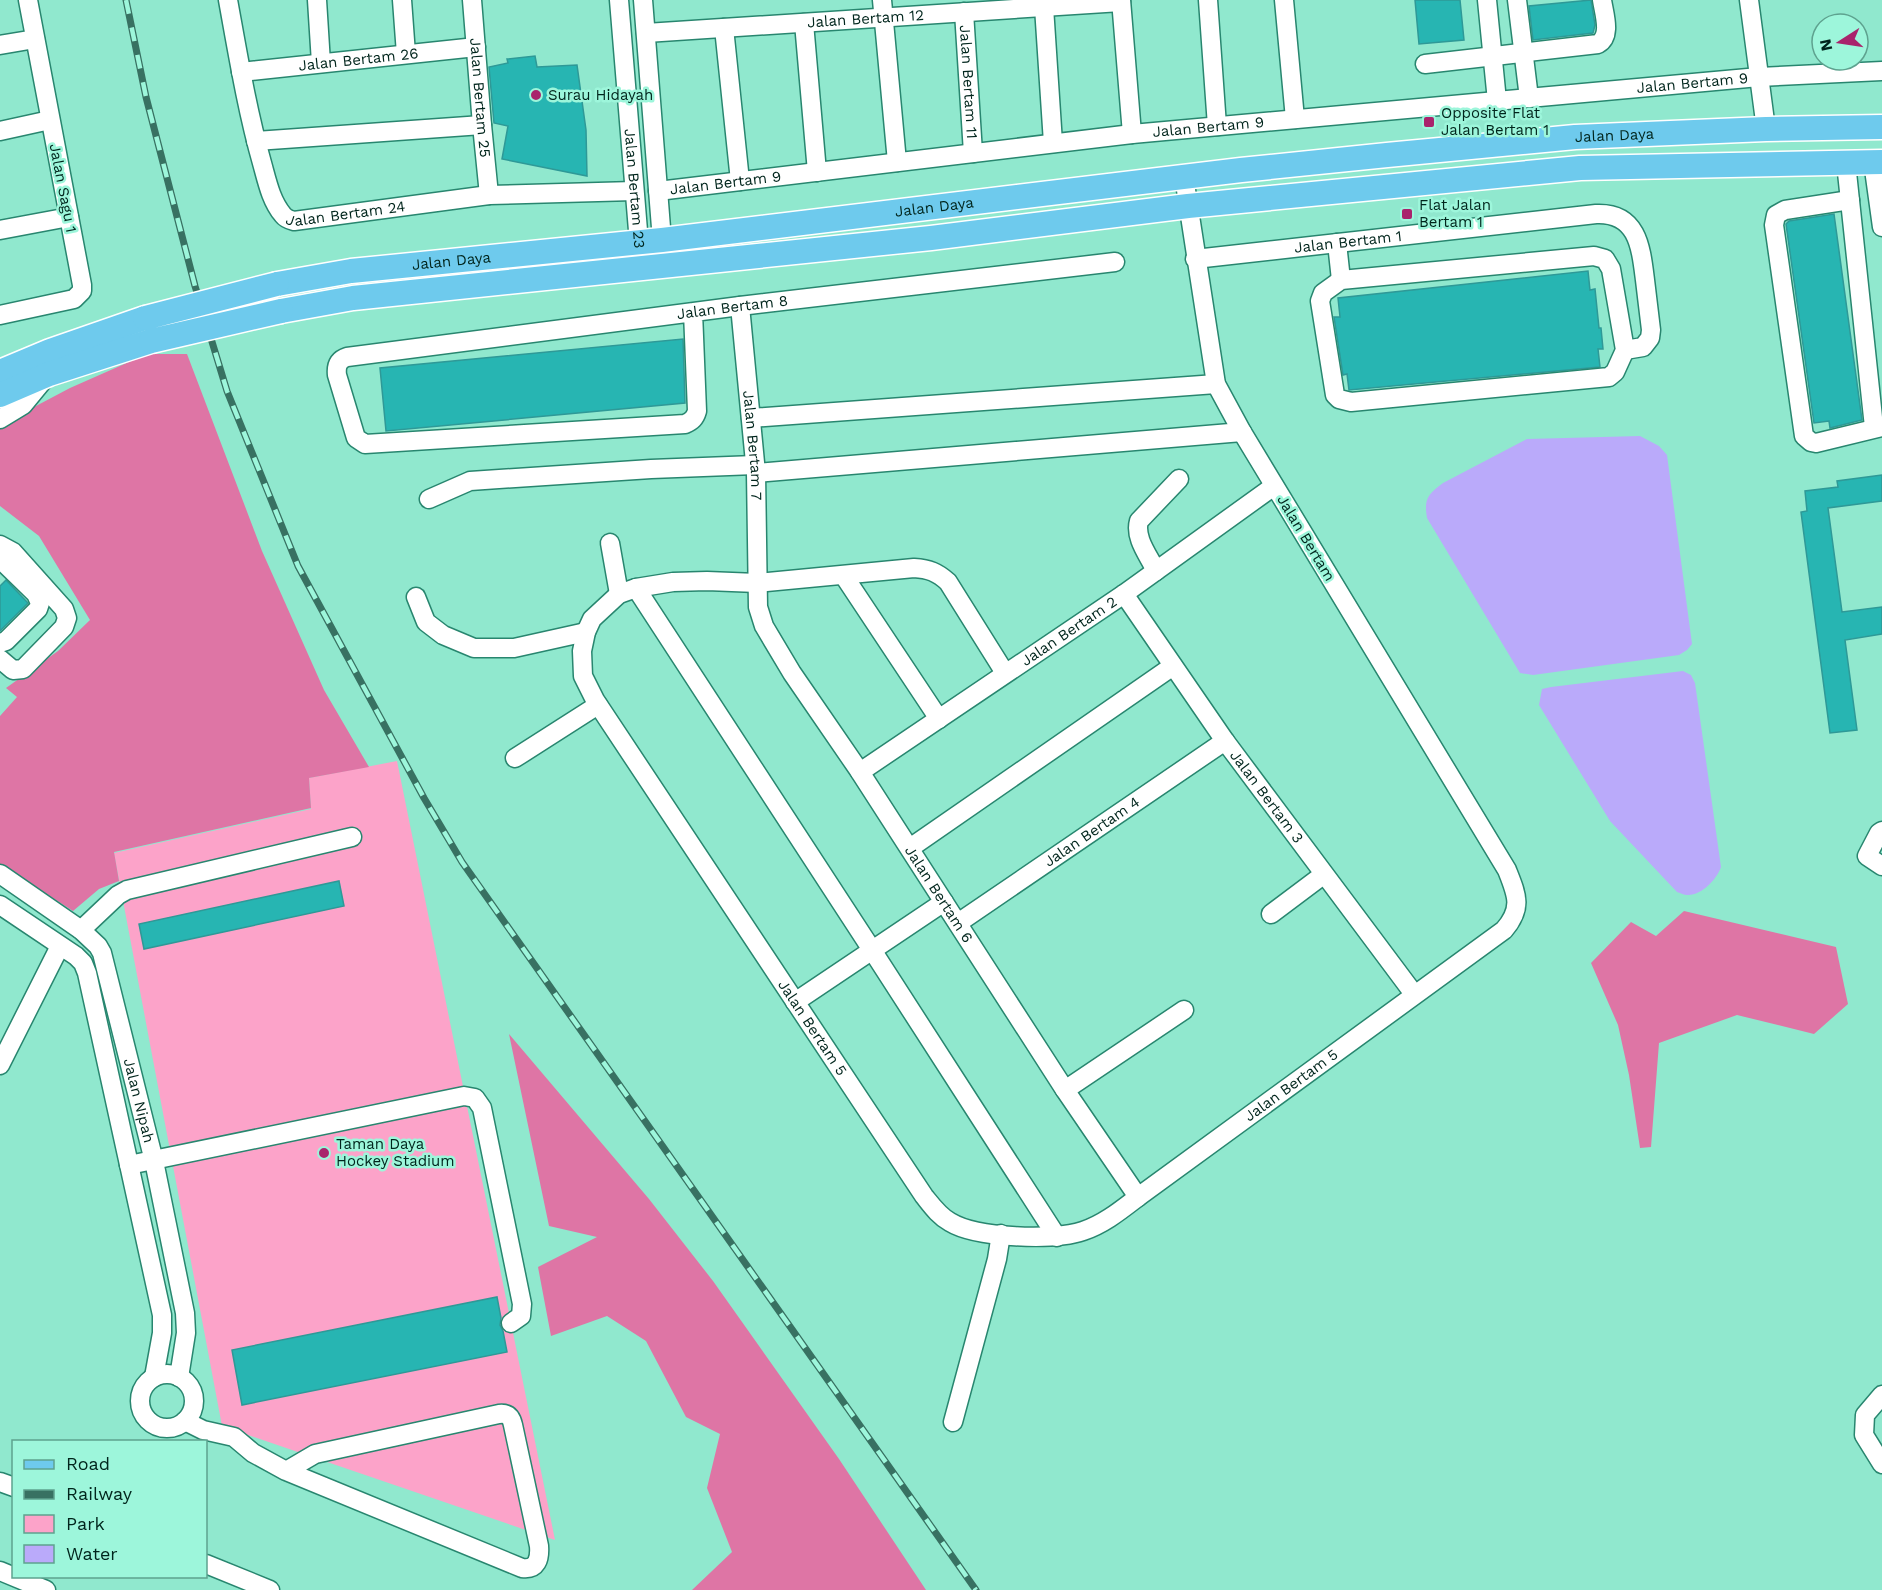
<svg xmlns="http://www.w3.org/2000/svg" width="1882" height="1590" viewBox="0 0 1882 1590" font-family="'Work Sans',sans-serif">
	<rect width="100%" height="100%" fill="#90e8ce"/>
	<path fill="#fca3c9" d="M397 761 555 1540 222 1426 114 853 311 809 309 778Z"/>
	<path fill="#de75a5" d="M147 354H187L262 551 324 690 369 767 309 778 311 808 114 852 119 881 99 889 73 911 0 864V716L17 697 6 688 58 651 90 620 39 536 0 506V425L70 388Z
		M1684 911 1836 947 1848 1004 1814 1034 1737 1015 1659 1043 1651 1147 1640 1148 1629 1075 1618 1025 1591 963 1631 922 1656 936Z
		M509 1034 649 1199 713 1281 839 1459 926 1590H692L732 1552 707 1488 720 1434 686 1417 646 1341 607 1316 551 1336 538 1267 597 1237 549 1226Z"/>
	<path fill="#baaafa" d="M1640 436 1659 446 1667 455 1692 644 1687 650 1679 655 1533 675 1520 673 1427 518C1424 499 1427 495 1443 483L1527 439Z
		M1683 671 1691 675 1695 683 1721 867C1717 879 1701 896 1687 895 1684 895 1681 893 1677 892L1610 821 1539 705 1542 689 1551 687Z"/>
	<path fill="#27b5b2" stroke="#2e9997" stroke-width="1.5" d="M1415 0H1460L1464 40 1419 44Z
		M1591 0 1595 25 1593 33 1533 40 1529 6Z
		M535 56 537 67 577 65 586 130 587 176 502 159 508 126 494 123 489 67 508 63 507 59Z
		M1834 214 1862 420 1830 428 1829 421 1814 423 1786 224 1789 221Z
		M1588 271 1590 290 1595 289 1599 328H1601L1603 349H1598L1600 367 1349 390 1347 374 1343 375 1334 317H1340L1338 298Z
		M683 339 685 403 386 431 380 368Z
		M1882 475V501L1828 508 1842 612 1882 607V634L1845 640 1857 730 1830 733 1801 512 1807 511 1805 491 1838 487 1837 481Z
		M6 580 28 603 0 631V586Z
		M339 881 344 906 144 949 139 924Z
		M497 1297 501 1318 500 1325 503 1331 507 1352 242 1405 232 1350Z"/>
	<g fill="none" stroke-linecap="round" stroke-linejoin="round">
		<defs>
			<g id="minor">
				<path id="s1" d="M228 0C238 55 247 110 262 163 267 181 271 201 283 215 286 219 290 220 294 221L489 195 634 191"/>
				<path d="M317 0 321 63"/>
				<path d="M402 0 406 54"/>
				<path id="s2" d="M472 0 482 125 489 195"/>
				<path id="s3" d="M619 0 640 255"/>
				<path d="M643 0 663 253"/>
				<path d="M882 0 897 162"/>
				<path d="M1121 0 1132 134"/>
				<path d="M1208 0 1217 126"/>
				<path d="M1284 0 1295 119"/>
				<path d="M1487 0 1497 101"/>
				<path d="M1517 0 1529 98"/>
				<path d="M1749 0 1766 129"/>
				<path d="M1044 7 1053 143"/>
				<path id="s4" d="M964 12 973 153"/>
				<path d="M804 23 817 172"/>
				<path d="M724 28 740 181"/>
				<path id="s5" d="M646 33 1121 2"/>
				<path d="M0 45 35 39"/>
				<path d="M1425 64 1598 44C1612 36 1604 14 1602 0"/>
				<path id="s6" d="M241 72 476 47"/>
				<path d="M0 131 50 120"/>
				<path d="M256 141 482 125"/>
				<path d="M1873 162 1882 227"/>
				<path d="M1846 163 1874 427"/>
				<path id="s7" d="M658 191 1132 134 1759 77 1882 71"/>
				<path d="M1850 200 1785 210 1776 215 1774 225 1804 436 1811 442 1816 443 1882 427"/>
				<path d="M0 230 69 217"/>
				<path d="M1337 243 1341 280"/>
				<path d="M1594 256 1605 259 1611 269 1625 350 1615 372 1609 377 1351 402 1339 399 1335 395 1320 301 1323 293 1341 280Z"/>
				<path id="s8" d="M1195 259 1596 214C1638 212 1641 248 1645 280 1647 297 1649 313 1651 330L1650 338 1643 347 1625 350"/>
				<path id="s9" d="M740 306 756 473 758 607 764 626 792 673 860 772 1065 1090 1138 1197"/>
				<path id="s10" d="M693 312 697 411C695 418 692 421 685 424L365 444 356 438 337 375C336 366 338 360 347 357L740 306 1115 262"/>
				<path d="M0 315 74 299 82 291V285L28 0"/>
				<path d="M751 418 1216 384"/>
				<path d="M0 419 23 405 46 377"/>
				<path d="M756 473 1242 432"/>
				<path d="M429 499 470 481 651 469 755 465"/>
				<path d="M610 543 619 594"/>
				<path d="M0 545 13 552 64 609 67 618 64 627 23 669 13 670 0 659"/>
				<path d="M0 559 36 594 40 603 38 609 6 641 0 643"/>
				<path d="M1156 571C1149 556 1134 538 1139 521L1179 479"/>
				<path d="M844 576 939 719"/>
				<path d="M636 588 872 950 1057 1237"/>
				<path id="s11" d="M1124 594 1225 741 1414 994"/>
				<path d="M416 597 426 622 443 635 474 648H514L586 632"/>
				<path id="s12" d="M1005 673 948 582C937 572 929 569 914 568L757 583 707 581 673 582 636 588 619 594 592 619 586 632 582 651 583 676 595 700 924 1196C932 1206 939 1216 950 1222 976 1238 1054 1241 1083 1231 1104 1224 1121 1210 1138 1197L1504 930C1523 908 1517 895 1507 870L1242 432 1216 384 1184 177"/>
				<path d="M515 758 598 705"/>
				<path id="s13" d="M860 772 1124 594 1274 486"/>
				<path d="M1882 831 1879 833 1867 856 1882 866"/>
				<path d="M910 848 1173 666"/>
				<path id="s14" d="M0 874 81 930 98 946 102 953 154 1161 185 1313 186 1333 179 1377"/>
				<path d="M0 905 76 956 83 963 87 973 162 1315V1333L154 1377"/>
				<path d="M1271 914 1323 875"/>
				<path id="s15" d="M958 923 1225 741"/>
				<path d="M81 930 118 895 127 890 352 837"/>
				<path d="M795 1002 944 902"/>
				<path d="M0 1065 60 946"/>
				<path d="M1065 1090 1184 1010"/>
				<path d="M129 1165 464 1096 475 1098 482 1108 522 1304 521 1316 511 1323"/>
				<circle cx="167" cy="1401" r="27"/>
				<path d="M1882 1395 1865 1415 1864 1435 1882 1464"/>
				<path d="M185 1421 203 1430 234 1437 253 1453 286 1471 522 1568C537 1570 540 1559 539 1546L513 1425C511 1416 508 1413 499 1414L315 1454 286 1471"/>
				<path d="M953 1422 997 1259 1001 1234"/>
				<path d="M0 1482 14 1487"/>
				<path d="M206 1564 270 1590"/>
				<path d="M0 1571 46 1590"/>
			</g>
			<g id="major">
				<path id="s16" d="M277 284 351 271 662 240 1241 170 1387 155 1575 137 1766 129 1882 127"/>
				<path d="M281 311 353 298 931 238 1188 206 1580 168 1882 162"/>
				<path d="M0 372 50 351 145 318"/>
				<path d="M0 395 49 374 151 341"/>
			</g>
		</defs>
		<use href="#minor" stroke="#28866f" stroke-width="21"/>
		<use href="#major" stroke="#fff" stroke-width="27"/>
		<use href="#minor" stroke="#fff" stroke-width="18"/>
		<use href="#major" stroke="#6ecaed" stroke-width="24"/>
		<defs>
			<path id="rail" d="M126 0 146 97 195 286 227 391 298 566 424 798 462 862 976 1590"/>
		</defs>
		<use href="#rail" stroke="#387162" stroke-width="7"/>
		<use href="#rail" stroke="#9df6db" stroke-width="4.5" stroke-dasharray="14" stroke-linecap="butt"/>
		<defs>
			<path id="major-bridge" d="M145 318 277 284
				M151 341 281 311"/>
		</defs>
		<use href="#major-bridge" stroke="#fff" stroke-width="27" stroke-linecap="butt"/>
		<use href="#major-bridge" stroke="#6ecaed" stroke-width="24"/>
	</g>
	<g fill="#a9236c" stroke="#9df6db" stroke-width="2">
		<circle cx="536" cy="95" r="6"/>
		<rect x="1423" y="116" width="12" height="12" rx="3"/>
		<rect x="1401" y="208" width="12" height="12" rx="3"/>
		<circle cx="324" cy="1153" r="6"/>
	</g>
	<g text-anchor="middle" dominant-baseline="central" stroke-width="5" stroke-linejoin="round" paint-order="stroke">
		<g font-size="15" fill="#00251c" stroke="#9df6db">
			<text stroke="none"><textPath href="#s5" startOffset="220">Jalan Bertam 12</textPath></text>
			<text stroke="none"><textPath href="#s6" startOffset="118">Jalan Bertam 26</textPath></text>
			<text stroke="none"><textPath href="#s4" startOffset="70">Jalan Bertam 11</textPath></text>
			<text stroke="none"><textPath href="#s7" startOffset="1040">Jalan Bertam 9</textPath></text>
			<text stroke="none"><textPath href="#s2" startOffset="98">Jalan Bertam 25</textPath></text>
			<text stroke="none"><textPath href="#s7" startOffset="554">Jalan Bertam 9</textPath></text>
			<text stroke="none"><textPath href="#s16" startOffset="1346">Jalan Daya</textPath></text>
			<text stroke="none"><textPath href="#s7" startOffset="68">Jalan Bertam 9</textPath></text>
			<text transform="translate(63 188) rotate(79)">Jalan Sagu 1</text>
			<text stroke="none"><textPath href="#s3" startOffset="189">Jalan Bertam 23</textPath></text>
			<text stroke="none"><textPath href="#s16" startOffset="662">Jalan Daya</textPath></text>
			<text stroke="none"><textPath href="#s1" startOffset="288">Jalan Bertam 24</textPath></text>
			<text stroke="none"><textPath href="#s8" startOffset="154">Jalan Bertam 1</textPath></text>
			<text stroke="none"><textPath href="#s16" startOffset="176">Jalan Daya</textPath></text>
			<text stroke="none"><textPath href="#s10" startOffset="926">Jalan Bertam 8</textPath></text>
			<text stroke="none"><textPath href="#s9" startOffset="140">Jalan Bertam 7</textPath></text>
			<text transform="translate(1306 538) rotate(59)">Jalan Bertam</text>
			<text stroke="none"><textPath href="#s13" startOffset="252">Jalan Bertam 2</textPath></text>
			<text stroke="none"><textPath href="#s11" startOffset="248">Jalan Bertam 3</textPath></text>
			<text stroke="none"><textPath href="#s15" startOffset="162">Jalan Bertam 4</textPath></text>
			<text stroke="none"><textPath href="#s9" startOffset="642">Jalan Bertam 6</textPath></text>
			<text stroke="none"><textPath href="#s12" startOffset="958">Jalan Bertam 5</textPath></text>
			<text stroke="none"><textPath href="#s12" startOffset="1587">Jalan Bertam 5</textPath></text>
			<text stroke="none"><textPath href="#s14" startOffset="282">Jalan Nipah</textPath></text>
		</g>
		<g font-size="15" fill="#00251c" stroke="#9df6db" text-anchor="start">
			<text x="548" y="95">Surau Hidayah</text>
			<text x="1441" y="113">Opposite Flat<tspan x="1441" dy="17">Jalan Bertam 1</tspan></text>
			<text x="1419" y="205">Flat Jalan<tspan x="1419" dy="17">Bertam 1</tspan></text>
			<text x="336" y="1144">Taman Daya<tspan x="336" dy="17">Hockey Stadium</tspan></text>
		</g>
	</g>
	<rect x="12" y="1440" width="195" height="138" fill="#9df6db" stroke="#5ea28f" stroke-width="1.5"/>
	<rect x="24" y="1460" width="30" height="9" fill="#6ecaed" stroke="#5ea28f" stroke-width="1.5"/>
	<text x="66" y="1470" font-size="18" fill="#00251c">Road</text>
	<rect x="24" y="1490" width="30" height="9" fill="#387162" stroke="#5ea28f" stroke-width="1.5"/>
	<text x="66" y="1500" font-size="18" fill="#00251c">Railway</text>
	<rect x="24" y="1515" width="30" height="18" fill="#fca3c9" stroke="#5ea28f" stroke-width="1.5"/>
	<text x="66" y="1530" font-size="18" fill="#00251c">Park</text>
	<rect x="24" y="1545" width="30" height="18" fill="#baaafa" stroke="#5ea28f" stroke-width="1.5"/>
	<text x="66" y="1560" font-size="18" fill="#00251c">Water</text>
	<g transform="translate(1840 42) rotate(258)"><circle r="28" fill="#9df6db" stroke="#5ea28f" stroke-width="1.5"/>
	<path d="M0-4.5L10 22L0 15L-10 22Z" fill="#a9236c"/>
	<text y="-9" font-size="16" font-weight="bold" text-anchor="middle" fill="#00251c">N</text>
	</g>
</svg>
